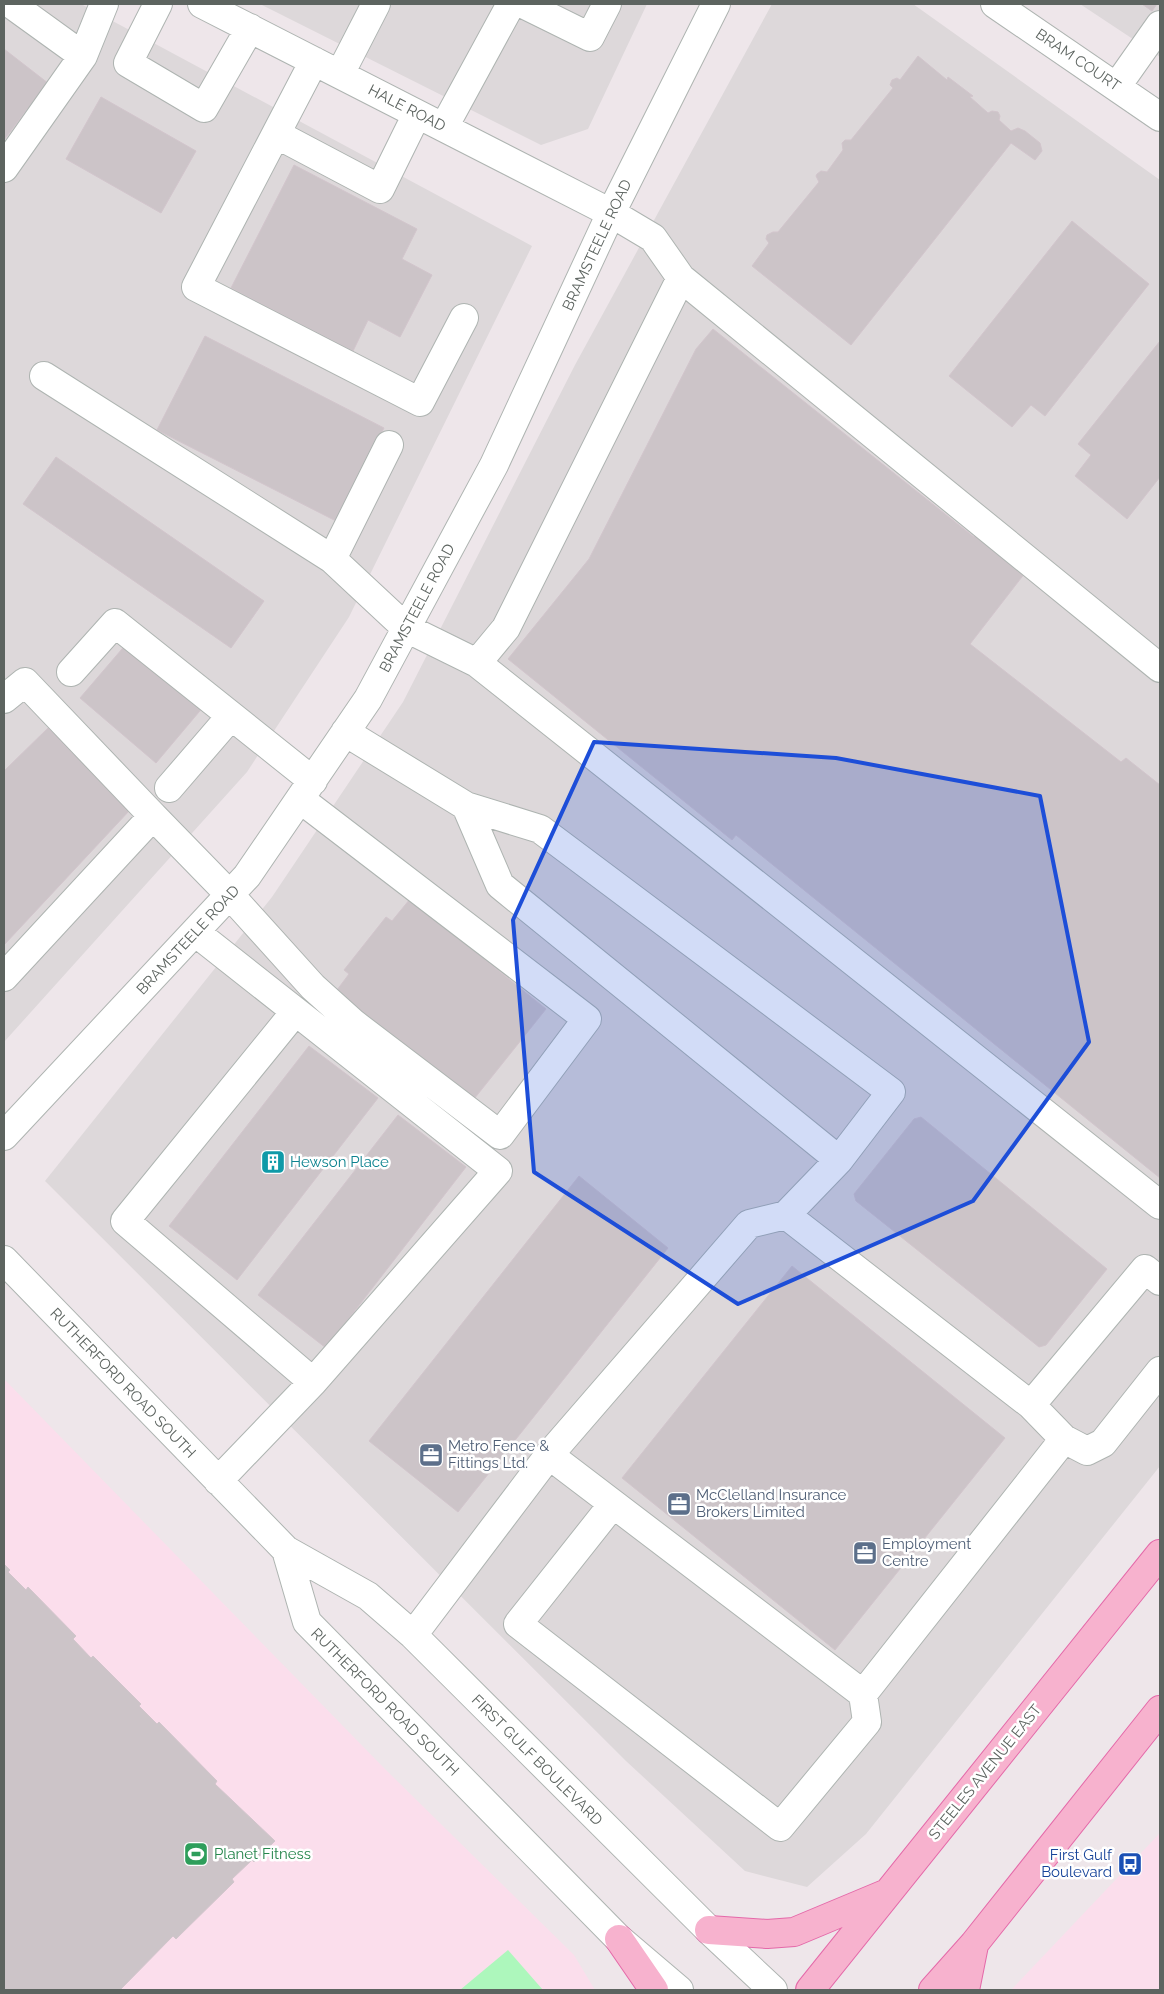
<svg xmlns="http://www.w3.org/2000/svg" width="1164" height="1994" viewBox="0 0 1164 1994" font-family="Raleway,sans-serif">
	<rect width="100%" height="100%" fill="#eee6ea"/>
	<path fill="#fbdeec" d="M4 1379 385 1769 574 1955 595 1990H4Z
		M1160 1833V1990H1011L1012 1989Z"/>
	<path fill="#ddd8da" d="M4 4H81L532 246 349 617 247 772 4 1042Z
		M260 4H647L588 129 541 145Z
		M772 4H913L1160 180V1466L866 1834 807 1887 745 1871 626 1761 45 1181 272 897 403 702 575 365Z
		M1080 4H1160V57Z"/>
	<path fill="#adf7bc" d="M508 1950 543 1990H460Z"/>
	<path fill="#ccc4c8" stroke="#d2c5cc" d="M1142 4H1157L1152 11Z
		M4 49 53 87 34 112 28 108 4 140Z
		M918 56 947 80 948 77 973 96 970 97 988 113 992 111 998 112 1000 116 999 120 1011 131 1018 128 1025 131 1040 143 1042 151 1035 160 1011 143 851 345 752 266 769 243 766 239 767 235 773 232H778L819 182 816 176 817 174 821 171 827 172 843 150 842 143 845 140H851L893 88 890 85 892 80 897 78 900 80Z
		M101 97 196 151 161 213 66 159Z
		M294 165 417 229 402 259 432 275 400 337 368 320 353 351 231 288Z
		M1072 221 1149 284 1045 416 1031 405 1012 427 949 376Z
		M713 329 974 537 976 535 1025 573 970 644 1121 762 1126 758 1160 785V1178L736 835 732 840 508 659 589 559 696 349Z
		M205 336 384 428 336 521 157 430Z
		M1160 341V477L1127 519 1075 476 1091 455 1078 444Z
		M56 457 264 601 231 648 23 504Z
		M128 642 204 706 156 763 80 698Z
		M48 728 129 811 4 945V771Z
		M410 899 546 1009 470 1104 334 994 349 974 344 970 386 917 392 921Z
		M309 1046 378 1098 237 1280 169 1226Z
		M398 1115 466 1167 326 1348 258 1295Z
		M921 1117 1107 1269 1046 1345 1039 1347 856 1201 854 1194 914 1119Z
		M579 1176 668 1248 458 1512 369 1441Z
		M792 1266 1005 1438 835 1650 622 1478Z
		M4 1564 10 1570 8 1572 26 1590 28 1587 76 1636 73 1639 91 1658 93 1656 141 1704 139 1706 157 1724 159 1722 217 1781 215 1784 275 1841 254 1862 252 1860 232 1879 234 1882 176 1939 173 1936 120 1990H4Z"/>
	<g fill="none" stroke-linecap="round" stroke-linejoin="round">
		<defs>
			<path id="minor" d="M11 4 83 56
				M158 4 128 63 204 108 250 28
				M202 4 611 213 653 238 681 278 1160 668
				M523 4 590 37 607 4
				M995 4 1160 117
				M314 61 196 287 420 402 464 318
				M340 74 376 4
				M1117 86 1160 25
				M444 127 511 4
				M276 134 380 189 417 114
				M4 168 83 56 104 4
				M44 376 332 559 406 628 477 663 1160 1205
				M332 559 389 445
				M477 663 506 628 681 278
				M71 672 115 623 313 781
				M4 699 25 682 153 816 4 977
				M345 732 466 806 540 829 891 1092 839 1160 786 1215
				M169 788 231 716
				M466 806 500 885 839 1160
				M153 816 230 895 313 987 353 1023 500 1135 587 1019 300 799
				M195 932 498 1171 313 1382 218 1481
				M295 1012 125 1221 313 1382
				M4 1136 247 876 368 699 494 465 611 213 716 4
				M4 1260 286 1550 307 1622 619 1939 679 1990
				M1031 1405 1145 1269 1160 1281
				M549 1455 863 1694 867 1722 780 1827 518 1624 613 1504
				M286 1550 368 1596 413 1635 709 1930 773 1990
				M413 1635 549 1455 749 1224 786 1215 1031 1405 1064 1439
				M863 1694 1064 1439 1087 1451 1103 1443 1160 1371"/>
			<path id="major" d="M709 1930 767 1934 794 1932 885 1894
				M619 1939 654 1990
				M810 1990 1160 1554
				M933 1990 974 1944 1160 1710
				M965 1990 974 1945"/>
		</defs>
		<use href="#minor" stroke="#aeb4b1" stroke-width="30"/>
		<use href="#major" stroke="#e469a9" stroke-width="30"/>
		<use href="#minor" stroke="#fff" stroke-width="28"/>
		<use href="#major" stroke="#f7b2ce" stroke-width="28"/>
	</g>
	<path fill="#1d4ed8" fill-opacity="0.2" stroke="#1d4ed8" stroke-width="4" stroke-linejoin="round" d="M594 742 836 758 1040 796 1089 1042 973 1201 738 1304 534 1172 513 920Z"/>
	<defs>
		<symbol id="building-square" viewBox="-11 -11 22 22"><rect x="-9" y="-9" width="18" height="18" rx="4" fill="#0f9aa8" stroke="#fff"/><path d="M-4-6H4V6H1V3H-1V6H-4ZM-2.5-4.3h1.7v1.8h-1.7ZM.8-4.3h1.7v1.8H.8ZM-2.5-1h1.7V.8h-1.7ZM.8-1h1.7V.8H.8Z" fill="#fff"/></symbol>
		<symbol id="office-square" viewBox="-11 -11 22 22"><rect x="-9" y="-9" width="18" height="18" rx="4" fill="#5c6f8a" stroke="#fff"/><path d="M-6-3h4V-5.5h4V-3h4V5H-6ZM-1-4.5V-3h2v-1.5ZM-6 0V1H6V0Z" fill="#fff"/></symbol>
		<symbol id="stadium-square" viewBox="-11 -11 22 22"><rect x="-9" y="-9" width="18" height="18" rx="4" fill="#2e9e5b" stroke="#fff"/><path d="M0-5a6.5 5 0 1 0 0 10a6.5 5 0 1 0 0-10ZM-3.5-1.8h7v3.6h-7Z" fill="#fff"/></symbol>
		<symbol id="bus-square" viewBox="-11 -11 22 22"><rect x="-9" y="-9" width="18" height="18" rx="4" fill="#1a4fb4" stroke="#fff"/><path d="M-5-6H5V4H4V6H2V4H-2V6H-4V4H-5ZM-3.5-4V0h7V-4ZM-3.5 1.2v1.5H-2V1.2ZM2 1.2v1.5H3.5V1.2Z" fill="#fff"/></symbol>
	</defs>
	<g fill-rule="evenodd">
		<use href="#building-square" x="259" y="1148" width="28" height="28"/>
		<use href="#office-square" x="417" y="1441" width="28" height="28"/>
		<use href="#office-square" x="665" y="1490" width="28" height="28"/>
		<use href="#office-square" x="851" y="1539" width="28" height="28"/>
		<use href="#stadium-square" x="182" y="1840" width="28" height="28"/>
		<use href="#bus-square" x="1116" y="1850" width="28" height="28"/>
	</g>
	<g text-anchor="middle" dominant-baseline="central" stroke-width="5" stroke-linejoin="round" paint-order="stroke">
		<g font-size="15" fill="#5d6460" stroke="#fff">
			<text transform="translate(1078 60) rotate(34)">BRAM COURT</text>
			<text transform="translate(407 108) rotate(27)">HALE ROAD</text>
			<text transform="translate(597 245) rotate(-65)">BRAMSTEELE ROAD</text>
			<text transform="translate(417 608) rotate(-62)">BRAMSTEELE ROAD</text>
			<text transform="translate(188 940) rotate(-47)">BRAMSTEELE ROAD</text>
			<text transform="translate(123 1383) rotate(46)">RUTHERFORD ROAD SOUTH</text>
			<text transform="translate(385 1702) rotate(45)">RUTHERFORD ROAD SOUTH</text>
			<text transform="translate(537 1760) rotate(45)">FIRST GULF BOULEVARD</text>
			<text transform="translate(985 1772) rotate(-51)">STEELES AVENUE EAST</text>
		</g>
		<g font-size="15" fill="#0d838f" stroke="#fff" text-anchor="start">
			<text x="290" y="1162">Hewson Place</text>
		</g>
		<g font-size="15" fill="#4e5e75" stroke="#fff" text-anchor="start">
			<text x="448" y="1446">Metro Fence &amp;<tspan x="448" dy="17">Fittings Ltd.</tspan></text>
			<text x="696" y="1495">McClelland Insurance<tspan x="696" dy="17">Brokers Limited</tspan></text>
			<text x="882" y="1544">Employment<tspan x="882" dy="17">Centre</tspan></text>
		</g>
		<g font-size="15" fill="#27864d" stroke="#fff" text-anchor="start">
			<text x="214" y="1854">Planet Fitness</text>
		</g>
		<g font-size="15" fill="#164399" stroke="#fff" text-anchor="end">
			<text x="1112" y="1855">First Gulf<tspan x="1112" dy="17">Boulevard</tspan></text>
		</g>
	</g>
	<rect width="1164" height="1994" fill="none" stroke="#5d6460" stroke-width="10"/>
</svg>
